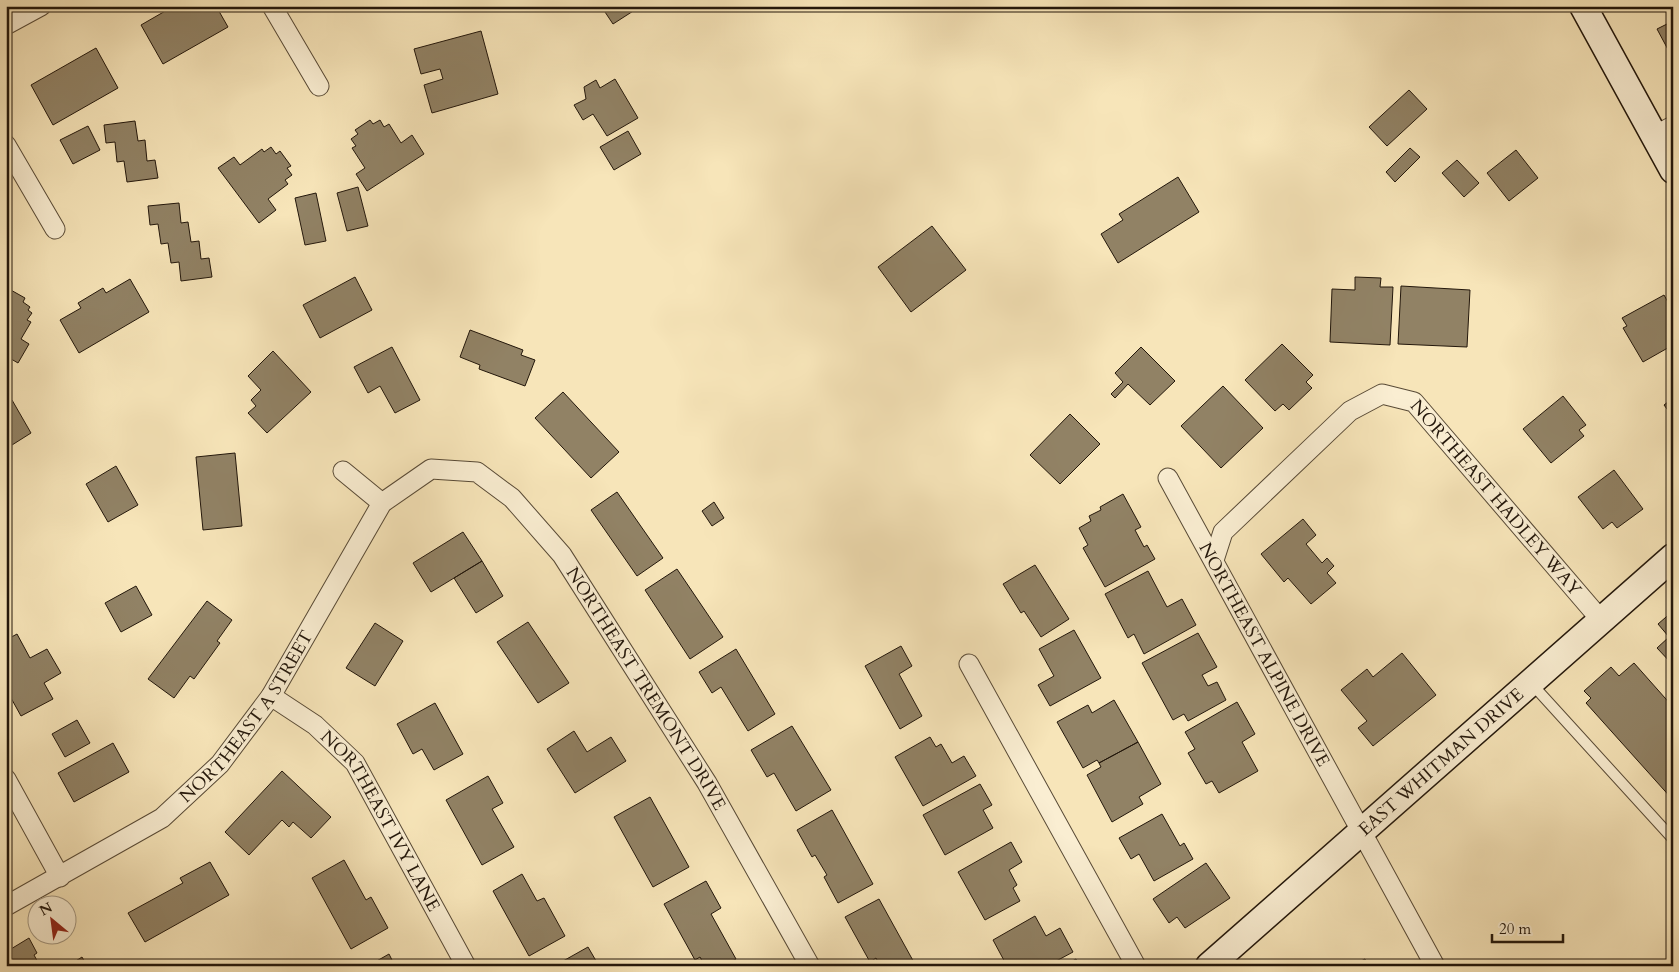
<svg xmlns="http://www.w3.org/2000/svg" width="1679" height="972" viewBox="0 0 1679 972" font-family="Cardo,serif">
	<rect width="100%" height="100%" fill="#f7e5b9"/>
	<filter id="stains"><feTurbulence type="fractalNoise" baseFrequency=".004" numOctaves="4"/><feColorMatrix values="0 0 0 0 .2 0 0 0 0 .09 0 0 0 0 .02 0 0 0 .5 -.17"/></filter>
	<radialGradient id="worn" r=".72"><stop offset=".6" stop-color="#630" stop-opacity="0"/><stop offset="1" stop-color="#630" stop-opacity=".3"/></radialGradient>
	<path fill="#918265" stroke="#23170b" d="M174 6H216L228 27 163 64 141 25Z
		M601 6H641L613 24Z
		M1673 21V57H1672L1657 29Z
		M481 31 498 94 432 113 424 85 443 79 440 69 421 74 414 49Z
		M96 48 118 88 53 125 31 85Z
		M615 79 638 118 607 136 593 114 583 120 574 105 586 99 584 87 596 80 600 88Z
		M1409 90 1427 109 1387 146 1369 127Z
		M370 120 373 124 380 120 384 127 389 124 401 143 412 135 424 154 367 191 356 174 365 168 352 148 356 146 351 139 358 134 355 130Z
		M135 121 138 141 145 140 147 161 155 160 158 178 127 182 124 161 117 162 115 142 106 143 104 125Z
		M88 126 100 150 73 164 60 140Z
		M628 131 641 154 614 170 600 147Z
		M271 147 276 154 280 151 291 166 287 168 292 175 285 180 288 184 268 199 276 210 259 223 218 168 234 157 240 165 262 149 264 152Z
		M1410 148 1420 157 1395 182 1386 172Z
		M1516 150 1538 178 1509 201 1487 173Z
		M1457 160 1479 183 1464 197 1442 173Z
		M1178 177 1199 212 1118 263 1101 234 1123 220 1119 214Z
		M358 187 368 226 347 231 337 193Z
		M316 193 326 241 305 245 295 198Z
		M179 203 181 223 188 222 191 242 199 241 201 259 209 258 212 277 181 281 179 262 171 263 168 243 161 244 158 224 150 225 148 206Z
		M932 226 966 270 911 312 878 267Z
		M355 277 372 310 320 338 303 305Z
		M1355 277 1381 278 1380 287H1393L1390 345 1330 342 1332 289 1355 290Z
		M130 279 149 312 79 353 60 320 81 308 78 303 103 288 106 293Z
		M1401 286 1470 290 1467 347 1398 344Z
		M9 289 25 298 23 302 30 307 28 310 32 313 27 320 31 322 21 339 29 344 18 363 6 356V294Z
		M1664 295 1673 311V345L1643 362 1623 328 1627 326 1622 318Z
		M470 330 523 350 521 355 535 360 525 386 479 369 480 365 460 357Z
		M1282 344 1313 375 1306 382 1312 388 1289 410 1283 404 1275 411 1245 380Z
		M392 347 420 400 395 413 380 386 368 393 354 367Z
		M1141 347 1175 381 1150 405 1128 384 1115 398 1111 394 1123 382 1115 373Z
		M273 351 311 392 267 433 248 413 256 406 251 400 261 390 248 376Z
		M1223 386 1263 428 1221 468 1181 426Z
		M563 392 619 452 591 478 535 418Z
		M1563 396 1586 425 1579 430 1584 436 1551 463 1523 429Z
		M1673 398V417L1664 405Z
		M12 400 31 433 12 445 6 436V403Z
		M1070 414 1100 444 1060 484 1030 455Z
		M235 453 242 526 203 530 196 457Z
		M116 466 138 505 108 522 86 484Z
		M1614 470 1643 509 1617 528 1612 522 1603 529 1578 497Z
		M617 492 663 558 637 576 591 510Z
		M1123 494 1141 527 1135 530 1144 547 1147 545 1155 559 1105 587 1083 548 1088 545 1079 528 1091 521 1089 516 1101 510 1100 507Z
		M714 502 724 518 712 526 702 511Z
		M1303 519 1316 535 1306 544 1322 563 1327 558 1334 566 1327 573 1336 583 1311 604 1288 578 1284 582 1261 554Z
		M463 532 482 561 431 592 413 563Z
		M482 561 503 596 476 613 454 578Z
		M1035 565 1069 619 1041 637 1024 611 1021 613 1003 584Z
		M677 569 723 637 690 659 645 590Z
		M1148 571 1167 607 1182 599 1196 625 1144 654 1134 634 1128 638 1105 594Z
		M136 586 152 615 121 632 105 603Z
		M207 601 232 620 217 641 220 643 194 679 190 676 174 698 148 679Z
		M6 606 11 615 6 618Z
		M1673 611V665L1657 648 1669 637 1658 624Z
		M528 622 569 683 538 703 497 642Z
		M375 623 403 641 375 686 346 668Z
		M1074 630 1101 678 1050 706 1038 685 1054 676 1039 649Z
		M1198 633 1217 667 1202 675 1208 686 1217 682 1226 700 1188 721 1184 714 1173 720 1142 663Z
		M17 634 30 658 47 649 61 673 44 683 53 699 21 716 6 689V640Z
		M901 646 912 666 899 674 922 716 900 729 865 666Z
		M736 649 775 714 748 731 721 687 712 693 699 672Z
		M1402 653 1436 695 1373 746 1358 728 1367 721 1341 690 1367 669 1373 677Z
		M1634 663 1673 707V800L1586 703 1591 698 1584 691 1611 667 1619 676Z
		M1114 700 1138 742 1099 763 1097 760 1083 768 1057 722 1088 705 1092 713Z
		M1237 702 1255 734 1242 742 1258 771 1219 793 1212 781 1206 784 1188 753 1195 749 1185 732Z
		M435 703 463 754 434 770 422 749 413 754 397 724Z
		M77 720 90 743 65 757 52 734Z
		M792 726 831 790 796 811 774 773 767 777 751 750Z
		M574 731 587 752 611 737 626 761 575 793 547 749Z
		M930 737 936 747 941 744 952 763 964 756 976 776 923 806 895 757Z
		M1138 742 1161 784 1139 797 1143 804 1112 822 1087 775 1101 767 1099 763Z
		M113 743 129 772 74 802 58 773Z
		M282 771 331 817 311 838 293 822 289 827 282 820 249 855 225 832Z
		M488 776 503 803 492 809 514 847 482 865 446 800Z
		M980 784 992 805 983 810 993 828 945 855 923 815Z
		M650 797 689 867 653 887 614 817Z
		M832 810 873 884 838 903 824 877 827 875 815 855 812 857 797 830Z
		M1162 814 1180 846 1184 843 1193 859 1154 881 1139 854 1131 859 1119 838Z
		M1011 842 1022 862 1009 870 1017 885 1013 888 1020 901 985 920 958 872Z
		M344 860 366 900 371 897 388 928 351 949 312 878Z
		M210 862 229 895 145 942 128 913 183 883 180 878Z
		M1206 863 1230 898 1185 928 1177 917 1169 923 1153 899Z
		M522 874 537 901 544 898 565 936 529 956 493 891Z
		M706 881 721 908 711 914 736 959 723 966H705L700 957 695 960 664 904Z
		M879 899 916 966H880L876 958 870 962 845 917Z
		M1035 916 1046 936 1060 928 1073 952 1047 966H1007L993 940Z
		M29 938 37 953 34 955 40 966H6V963L10 962 6 956V952Z
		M588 947 599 966H556V965Z
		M389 954 395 966H368Z
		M82 957 87 966H68Z
		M1076 959 1080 966H1063Z
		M1365 959 1369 966H1351Z"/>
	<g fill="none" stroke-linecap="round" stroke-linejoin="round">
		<defs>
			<path id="lane" d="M1531 683 1673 839"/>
			<g id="street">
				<path d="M272 6 319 86"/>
				<path d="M6 25 41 6"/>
				<path d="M1654 136 1673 126"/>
				<path d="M6 145 55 229"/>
				<path d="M343 471 382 503"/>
				<path id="s1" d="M1168 478 1435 966"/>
				<path id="s2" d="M1214 560 1223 532 1350 411 1382 394 1414 402 1601 620"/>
				<path d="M969 664 1136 966"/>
				<path id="s3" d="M271 696 315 725 355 763 466 966"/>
				<path d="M6 779 60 877"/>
				<path id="s4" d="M6 906 162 818 220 764 271 696 382 503 431 469 477 472 512 498 562 555 707 783 810 966"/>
			</g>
			<g id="secondary">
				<path d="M1583 6 1673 170"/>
				<path id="s5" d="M1209 966 1673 557"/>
			</g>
		</defs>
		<use href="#lane" stroke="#584a36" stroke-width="12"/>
		<use href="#street" stroke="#584a36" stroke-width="21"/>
		<use href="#secondary" stroke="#23170b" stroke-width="29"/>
		<use href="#lane" stroke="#faeed2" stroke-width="10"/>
		<use href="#street" stroke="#faeed2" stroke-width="19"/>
		<use href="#secondary" stroke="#faeed2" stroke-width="26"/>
	</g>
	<g text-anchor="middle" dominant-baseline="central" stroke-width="4" stroke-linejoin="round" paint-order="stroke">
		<g font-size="18" fill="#23170b" stroke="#faeed2">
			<text stroke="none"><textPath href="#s2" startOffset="400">NORTHEAST HADLEY WAY</textPath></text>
			<text stroke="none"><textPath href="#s1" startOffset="201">NORTHEAST ALPINE DRIVE</textPath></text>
			<text stroke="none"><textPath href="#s4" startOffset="949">NORTHEAST TREMONT DRIVE</textPath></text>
			<text stroke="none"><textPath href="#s4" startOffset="312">NORTHEAST A STREET</textPath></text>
			<text stroke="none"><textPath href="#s5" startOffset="309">EAST WHITMAN DRIVE</textPath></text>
			<text stroke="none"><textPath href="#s3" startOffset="170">NORTHEAST IVY LANE</textPath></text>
		</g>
	</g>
	<rect width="1679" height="972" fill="none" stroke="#f7e5b9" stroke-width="25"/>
	<rect x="8" y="8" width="1664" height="957" fill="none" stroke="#23170b" stroke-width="2.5"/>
	<rect x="12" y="12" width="1654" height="947" fill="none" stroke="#23170b"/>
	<g transform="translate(52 920) rotate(331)"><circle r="24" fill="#faeed2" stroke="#a49882"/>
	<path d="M0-4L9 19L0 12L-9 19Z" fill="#8f2418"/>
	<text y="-8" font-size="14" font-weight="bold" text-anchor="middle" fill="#23170b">N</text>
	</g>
	<path d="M1492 934v8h71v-8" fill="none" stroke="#23170b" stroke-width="2.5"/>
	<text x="1499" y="934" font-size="15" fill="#23170b" stroke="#faeed2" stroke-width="4" paint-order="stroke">20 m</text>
	<rect width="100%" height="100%" filter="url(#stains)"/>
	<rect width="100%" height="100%" fill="url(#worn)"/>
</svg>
